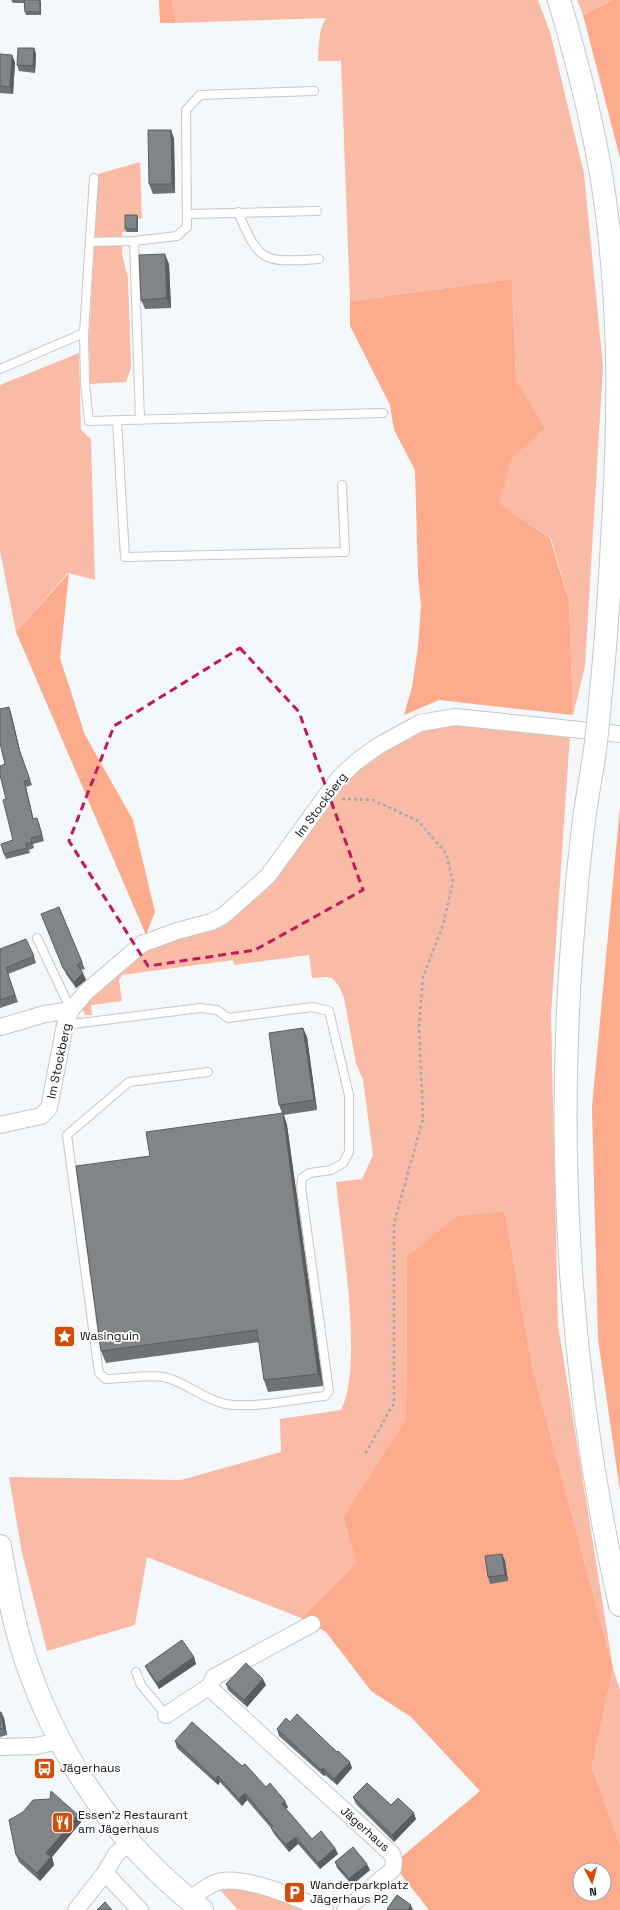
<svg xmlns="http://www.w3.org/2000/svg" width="620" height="1910" viewBox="0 0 620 1910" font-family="'Space Grotesk',sans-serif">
	<rect width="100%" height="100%" fill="#f5f8fb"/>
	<path fill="#f9bba5" d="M172 0H538L550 32 584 174 603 366 585 666 573 715 569 601 551 538 498 504 511 460 545 428 516 380 512 279 350 301 341 61H318C319 46 318 31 326 18L176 23Z
		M577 0H613L583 15Z
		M140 162 142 218 138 219V232H122V254L128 278 131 368 126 382 90 384 89 340 98 174Z
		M79 353 81 430 91 439 95 580 68 573 16 632 0 551V385Z
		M460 724 570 735 551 1014 558 1325 613 1668 620 1690V1845L592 1768 613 1668 533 1370 505 1212 407 1257 406 1419 343 1517 356 1563 301 1618 147 1557 135 1625 47 1651 22 1553 9 1477 181 1480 281 1452 280 1419 341 1410C364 1367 341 1234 336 1182L362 1179 373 1155 363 1080 356 1063 344 998 339 986 332 978 326 977 312 978 309 955 234 965 233 960 122 975 119 980 122 1001 91 1005 92 1015H85L83 1010V1005L94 993 149 947 212 928 335 792 365 762 421 731 434 727Z
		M224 1887 253 1890 306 1910H238L220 1890Z"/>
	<path fill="#fcab8d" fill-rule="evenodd" d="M159 0H172L176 23H160Z
		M613 0H620V158L583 15Z
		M512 279 516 380 545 428 511 460 499 504 550 538 569 601 573 715 439 700 404 715 412 687 418 647 421 606 418 575 415 470 394 430 390 405 350 326V301Z
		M69 573 60 658 85 735 133 820 155 912 146 935 16 632Z
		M620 807V1491L598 1339 592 1107Z
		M505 1212 533 1370 613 1668 592 1768 620 1845V1910H429L393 1864 480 1791 411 1717 371 1691 326 1632 301 1618 356 1563 343 1517 406 1419 407 1257 457 1216ZM580 1870H604V1894H580Z"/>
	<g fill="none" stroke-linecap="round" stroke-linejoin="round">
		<defs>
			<path id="service" d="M238 212C260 265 265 262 319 259
				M188 214 317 211
				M134 241 140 420
				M90 242 134 241 177 236 187 227 186 110 200 95 314 91
				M84 333 85 384 89 421 383 413
				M0 369 84 333 94 178
				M117 421 125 557 345 552 342 485
				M37 938 71 1010
				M65 1025 200 1008 217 1010 228 1018 312 1007 329 1011 349 1095V1152L343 1163 331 1170 310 1173 302 1178 301 1187 329 1391 325 1396C296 1399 253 1409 225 1404 203 1399 186 1382 164 1377 150 1374 122 1379 106 1379L99 1373 67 1135 129 1082 208 1072
				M136 1672 141 1685 166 1715"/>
			<path id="minor" d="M0 1027 45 1014 71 1010
				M0 1125 41 1116 49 1108 65 1025 71 1010 86 992 142 944 177 931 211 922 223 916 268 876 339 778 356 762 378 746 420 723 455 717 620 734
				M210 1686 213 1691 392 1854 394 1861 393 1869 345 1910
				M166 1715 210 1686 214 1677 312 1624
				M0 1747 36 1746 59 1741
				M105 1873 140 1910
				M189 1900C197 1895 206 1886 215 1883 240 1872 301 1900 325 1910
				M76 1910 105 1873 116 1854 129 1843"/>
			<path id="primary" d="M0 1546C7 1587 14 1628 28 1667 62 1764 121 1847 202 1910"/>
			<path id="motorway" d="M559 0C576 57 591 116 601 174 620 289 620 406 613 522 610 589 605 656 598 723
				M596 742C592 774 585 805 582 837 577 877 574 918 571 959 556 1174 572 1395 620 1605"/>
		</defs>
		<use href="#service" stroke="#c4c8ca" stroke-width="10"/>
		<use href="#minor" stroke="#c4c8ca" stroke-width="18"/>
		<use href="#primary" stroke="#c4c8ca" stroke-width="24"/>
		<use href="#motorway" stroke="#c4c8ca" stroke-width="24"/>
		<path stroke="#a8aaac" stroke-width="2.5" stroke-dasharray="3 3" stroke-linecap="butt" d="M342 799 373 800 418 821 446 853 453 882 443 925 423 977 419 1025 423 1119 394 1223V1403L364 1456"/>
		<use href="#service" stroke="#fff" stroke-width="8"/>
		<use href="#minor" stroke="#fff" stroke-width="16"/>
		<use href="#primary" stroke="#fff" stroke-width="22"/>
		<use href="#motorway" stroke="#fff" stroke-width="22"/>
		<defs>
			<path id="motorway-bridge" d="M596 742 598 723"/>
		</defs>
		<use href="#motorway-bridge" stroke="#c4c8ca" stroke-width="24" stroke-linecap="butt"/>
		<use href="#motorway-bridge" stroke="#fff" stroke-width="22"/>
	</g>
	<path fill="#6f7274" d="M11 0H40L41 3V15H26L25 12 24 3H13Z
		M34 48 36 54 35 73 19 71 17 65Z
		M0 54 15 62 13 94 0 93Z
		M171 130 174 139 175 193 153 194 149 184Z
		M138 219V232H127L125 229Z
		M169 264 171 308 145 309 141 300Z
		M11 713 21 755 32 785 26 787 33 819 39 823 44 841 33 844 34 848 29 850 30 853 6 859 4 854 13 840 6 799 5 764Z
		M41 914 82 962 85 969 81 970 86 980 76 988 66 974Z
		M0 949 34 956 36 963 8 974 18 1002 0 1008Z
		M303 1028 307 1037 317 1110 284 1115 287 1125 323 1386 268 1392 264 1380 259 1342 106 1363 101 1351 150 1156 282 1113 279 1105Z
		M502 1554 505 1561 508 1581 490 1584 488 1577Z
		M194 1657 196 1664 159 1689 148 1672 145 1666Z
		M226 1684 266 1685 247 1707 228 1690Z
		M0 1712H1L4 1718 7 1735 0 1737Z
		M290 1722 352 1768 337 1785 325 1775 324 1776 279 1736 277 1729Z
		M175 1741 266 1787 288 1807 286 1809 312 1839 335 1848 338 1854 320 1869 298 1844 289 1852 274 1834 271 1828 247 1800 242 1806 220 1782 218 1785 177 1748Z
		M353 1797 391 1805 416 1819 394 1842 356 1804Z
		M78 1815 81 1822 52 1857 54 1865 40 1881 19 1862 16 1855Z
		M335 1862 370 1870 352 1885 337 1868Z"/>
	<path fill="#5a5d5e" d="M40 0 41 3V15L40 12Z
		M34 48 36 54 35 73 33 66Z
		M12 55 15 62 13 94 10 87Z
		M171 130 174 139 175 193 172 184Z
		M137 215 138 219V232L137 229Z
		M165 254 169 264 171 308 167 298Z
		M9 707 11 713 21 755 32 785 19 749Z
		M24 781 26 787 35 825 33 819Z
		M83 973 86 980 76 988 74 982Z
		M303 1028 307 1037 317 1110 314 1100Z
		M283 1113 287 1125 323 1386 318 1374Z
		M502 1554 505 1561 508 1581 505 1575Z
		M194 1657 196 1664 159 1689 157 1683Z
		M263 1679 266 1685 247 1707 244 1700Z
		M1 1712 4 1718 7 1735 4 1729Z
		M350 1762 352 1768 337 1785 334 1779Z
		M323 1768 325 1775 324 1776 321 1770Z
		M218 1776 220 1782 218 1785 215 1779Z
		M245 1793 247 1800 242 1806 239 1799Z
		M285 1801 288 1807 284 1810 282 1804Z
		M414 1813 416 1819 394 1842 392 1835Z
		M78 1815 81 1822 52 1857 54 1865 40 1881 37 1873 46 1853Z
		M296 1837 298 1844 289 1852 286 1845Z
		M335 1848 338 1854 320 1869 318 1863Z
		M367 1864 370 1870 352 1885 349 1879Z
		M411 1905 413 1910H408Z"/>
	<path fill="#818587" stroke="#5a5d5e" d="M24 0H40V12H25Z
		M18 48H34L33 66 17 65Z
		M0 54 12 55 10 87 0 86Z
		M148 130H171L172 184H149Z
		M125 215H137V229H125Z
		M165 254 167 298 141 300 139 255Z
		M9 707 19 749 30 780 24 781 33 819 37 818 42 835 31 838 32 842 26 844 27 848 4 854 1 844 13 840 3 800 6 799 0 775V766L5 764 0 743V709Z
		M59 907 82 962 77 965 83 973 74 982 63 968 41 914Z
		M26 939 34 956 6 968 15 995 0 1000V949Z
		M303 1028 314 1100 279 1105 269 1033Z
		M283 1113 318 1374 264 1380 257 1330 101 1351 76 1166 150 1156 146 1132Z
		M502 1554 505 1575 488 1577 485 1556Z
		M182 1640 194 1657 157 1683 145 1666Z
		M246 1663 263 1679 244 1700 226 1684Z
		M0 1712H1L4 1729H0Z
		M297 1714 337 1752 338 1751 350 1762 334 1779 323 1768 321 1770 277 1729 286 1718 290 1722Z
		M192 1722 242 1766 245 1764 266 1787 270 1783 285 1801 282 1804 312 1839 321 1831 335 1848 318 1863 296 1837 286 1845 271 1828 273 1826 245 1793 239 1799 218 1776 215 1779 175 1741Z
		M367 1783 391 1805 398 1798 414 1813 392 1835 353 1797Z
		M51 1791 78 1815 46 1853 51 1857 37 1873 16 1855 9 1820 23 1812 33 1800 50 1799Z
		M353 1847 367 1864 349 1879 335 1862Z
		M397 1895 411 1905 408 1910H388L387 1909Z
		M105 1902 112 1910H97Z"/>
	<path fill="none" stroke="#c2185b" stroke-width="3" stroke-dasharray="8 5" stroke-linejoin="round" d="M240 648 299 712 363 890 255 950 148 966 69 841 114 726Z"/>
	<defs>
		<symbol id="sight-square" viewBox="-11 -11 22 22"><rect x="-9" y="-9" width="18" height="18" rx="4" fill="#d24d08" stroke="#fff"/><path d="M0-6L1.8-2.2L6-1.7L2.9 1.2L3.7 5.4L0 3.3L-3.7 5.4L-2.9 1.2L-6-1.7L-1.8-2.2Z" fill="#fff"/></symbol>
		<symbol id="bus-square" viewBox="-11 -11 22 22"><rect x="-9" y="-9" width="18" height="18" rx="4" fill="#d24d08" stroke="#fff"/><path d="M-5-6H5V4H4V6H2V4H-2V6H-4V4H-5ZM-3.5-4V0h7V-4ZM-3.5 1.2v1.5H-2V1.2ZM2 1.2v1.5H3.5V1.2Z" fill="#fff"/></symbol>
		<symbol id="restaurant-square" viewBox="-11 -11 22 22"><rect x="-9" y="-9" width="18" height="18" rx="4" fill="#d24d08" stroke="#fff"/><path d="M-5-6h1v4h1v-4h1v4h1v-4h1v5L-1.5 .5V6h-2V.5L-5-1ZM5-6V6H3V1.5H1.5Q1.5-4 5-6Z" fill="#fff"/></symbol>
		<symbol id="parking-square" viewBox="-11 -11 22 22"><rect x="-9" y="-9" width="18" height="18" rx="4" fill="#d24d08" stroke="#fff"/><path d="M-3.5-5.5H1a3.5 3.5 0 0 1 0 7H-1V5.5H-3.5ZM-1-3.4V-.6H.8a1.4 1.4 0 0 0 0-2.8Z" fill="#fff"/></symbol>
	</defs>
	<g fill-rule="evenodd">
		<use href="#sight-square" x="52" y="1324" width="25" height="25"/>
		<use href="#bus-square" x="32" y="1756" width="25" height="25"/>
		<use href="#restaurant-square" x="50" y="1810" width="25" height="25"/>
		<use href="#parking-square" x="282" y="1880" width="25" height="25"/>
	</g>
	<g text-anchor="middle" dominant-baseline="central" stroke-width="3.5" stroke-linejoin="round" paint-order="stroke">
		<g font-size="12" fill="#111213" stroke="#fff">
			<text transform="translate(321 805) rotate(-53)">Im Stockberg</text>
			<text transform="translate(59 1061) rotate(-78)">Im Stockberg</text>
			<text transform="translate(365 1829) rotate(42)">Jägerhaus</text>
		</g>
		<g font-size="12" fill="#111213" stroke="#fff" text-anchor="start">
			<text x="80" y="1336">Wasinguin</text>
			<text x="60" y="1768">Jägerhaus</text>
			<text x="78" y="1815">Essen'z Restaurant<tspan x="78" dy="14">am Jägerhaus</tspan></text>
			<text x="310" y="1885">Wanderparkplatz<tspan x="310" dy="14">Jägerhaus P2</tspan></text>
		</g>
	</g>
	<g transform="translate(592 1882) rotate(174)"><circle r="19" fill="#ffffff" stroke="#a0a0a1"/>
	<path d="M0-3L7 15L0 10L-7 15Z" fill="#d24d08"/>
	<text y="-6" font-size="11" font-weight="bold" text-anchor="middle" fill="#111213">N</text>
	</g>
</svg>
